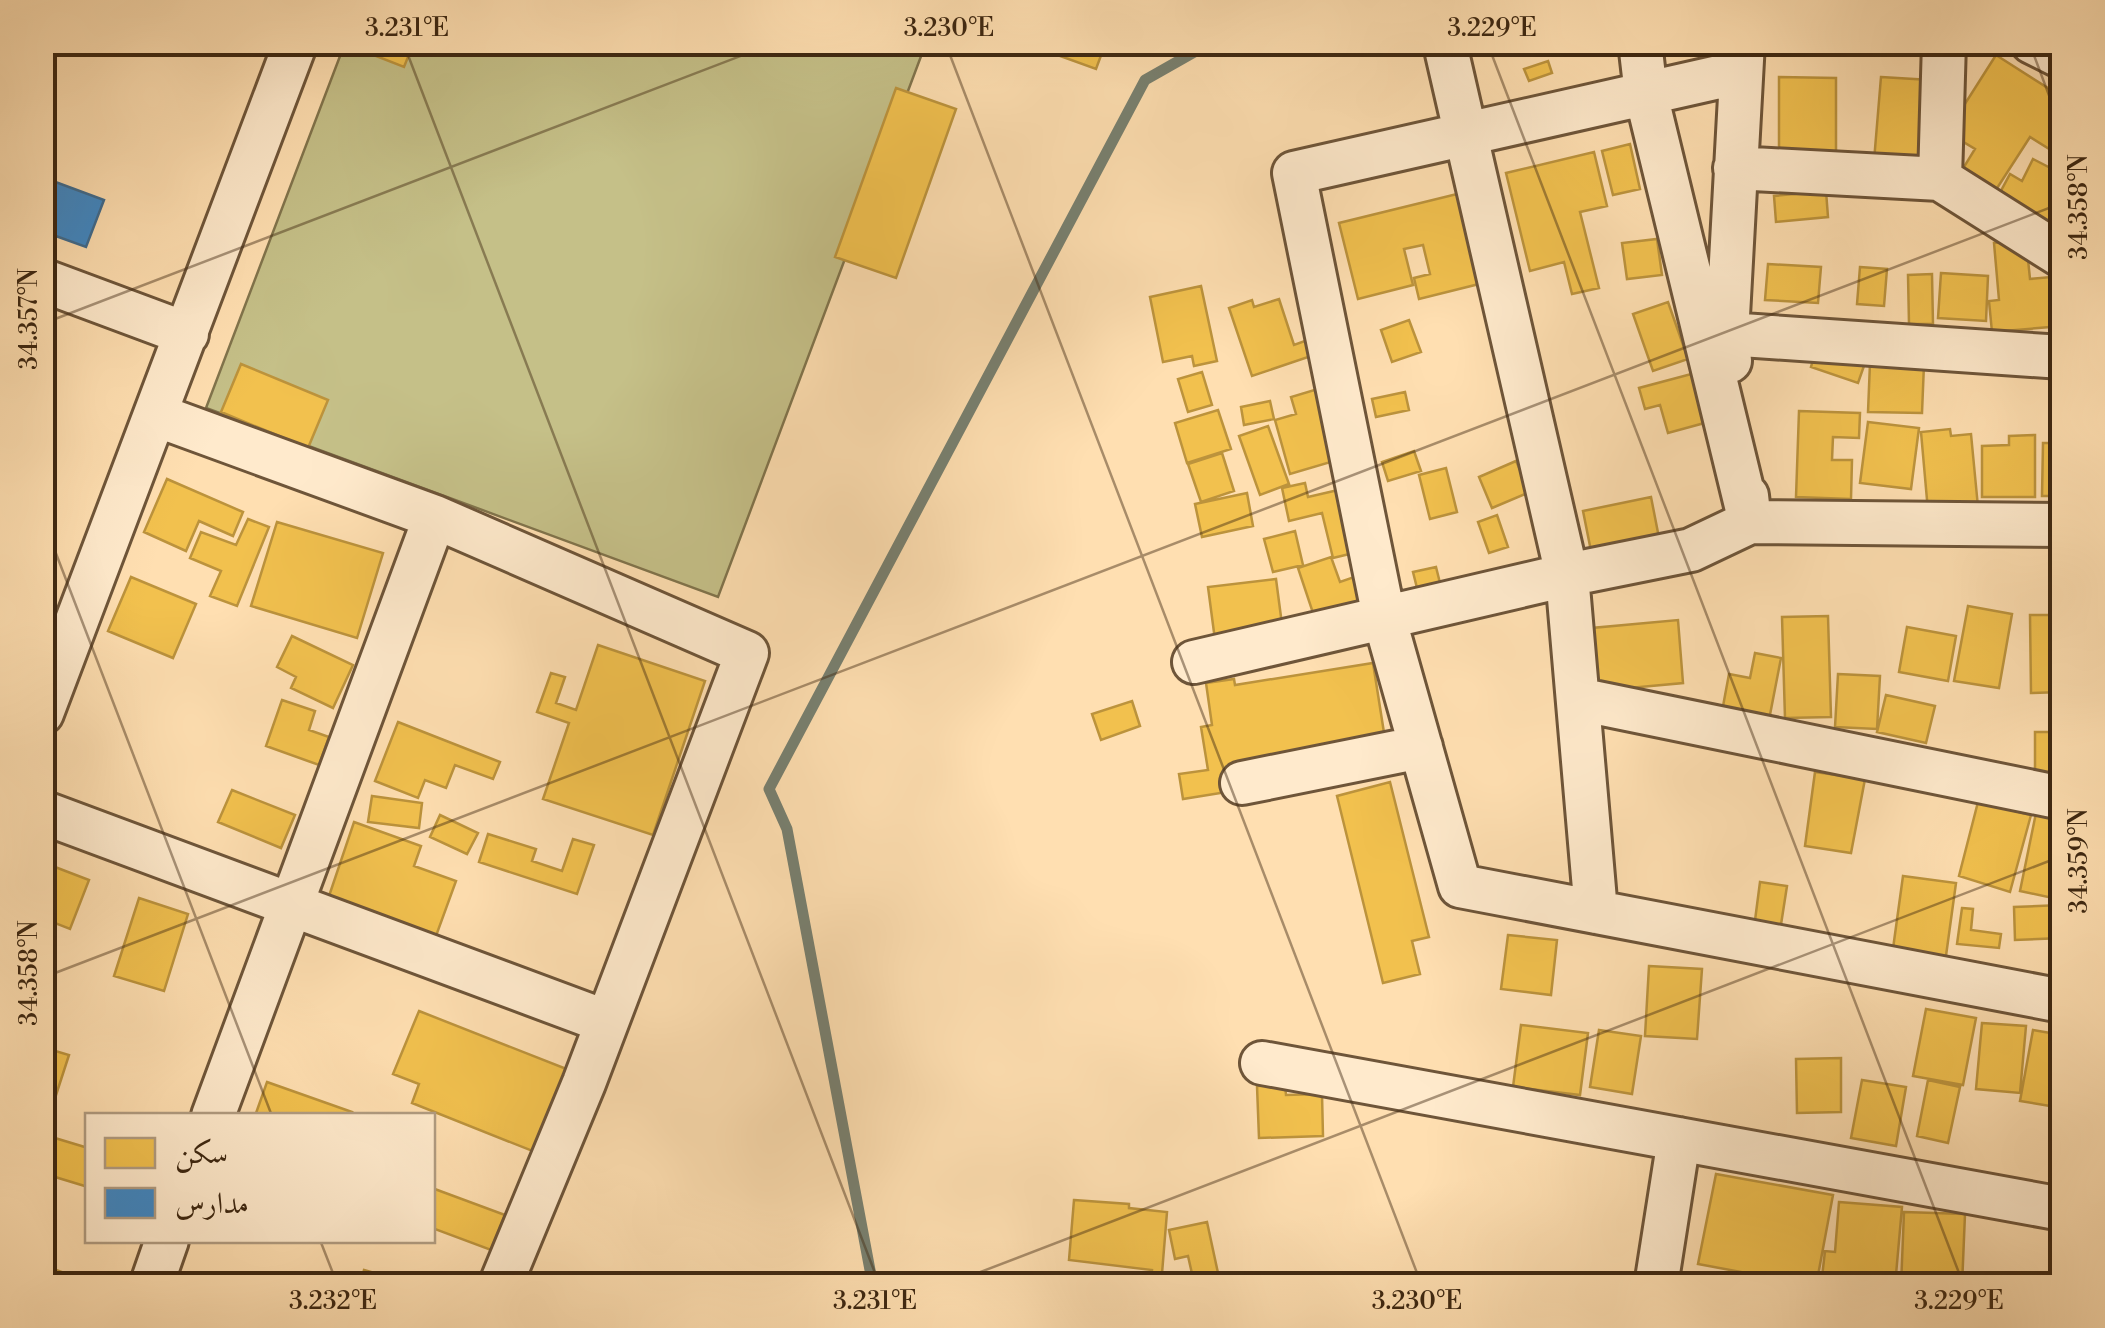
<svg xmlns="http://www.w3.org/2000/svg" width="2105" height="1328" viewBox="0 0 2105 1328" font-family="'Libre Bodoni',Amiri,serif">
	<rect width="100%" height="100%" fill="#ffdfb1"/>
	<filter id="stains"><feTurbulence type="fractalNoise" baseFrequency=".002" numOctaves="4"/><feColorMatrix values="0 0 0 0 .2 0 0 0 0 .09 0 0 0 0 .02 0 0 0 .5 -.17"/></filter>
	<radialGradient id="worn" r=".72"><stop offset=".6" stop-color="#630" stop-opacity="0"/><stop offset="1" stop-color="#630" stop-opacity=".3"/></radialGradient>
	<path fill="#c5c088" stroke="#81744c" stroke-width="2.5" d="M345 43H926L718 597 206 408Z"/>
	<path fill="#f2c14e" stroke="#bc933c" stroke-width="2.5" d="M355 42H414L404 67 353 47Z
		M1053 42H1106L1096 69 1049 52Z
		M1996 55 2062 97V157L2030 137 1992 196 1959 175 1975 149 1947 132Z
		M1548 61 1552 73 1529 81 1524 69Z
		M1779 77 1836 78V166H1779Z
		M1881 77 1930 80 1923 164 1874 161Z
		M896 88 956 109 896 278 835 257Z
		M1630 144 1640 189 1613 195 1602 151Z
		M1594 152 1607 206 1580 212 1599 288 1572 294 1564 262 1530 271 1506 173Z
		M2033 159 2062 174V233L1995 202 2010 174 2022 181Z
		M1826 191 1828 217 1776 222 1774 196Z
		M1457 194 1479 284 1419 299 1414 278 1430 274 1423 245 1404 249 1413 285 1358 299 1339 223Z
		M1657 239 1662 275 1627 279 1622 243Z
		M2026 240 2030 279 2062 276V326L1992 332 1989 301 1999 300 1994 243Z
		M1768 264 1821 267 1818 303 1765 300Z
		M1860 267 1887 269 1884 306 1857 304Z
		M1941 273 1988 276 1986 321 1938 318Z
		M1932 274 1933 324H1909L1908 275Z
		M1201 286 1217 361 1194 366 1192 356 1163 362 1150 297Z
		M1279 299 1294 345 1319 336 1323 352 1252 376 1229 308 1252 300 1254 307Z
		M1668 302 1688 359 1653 371 1633 314Z
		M1409 320 1421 352 1392 362 1381 330Z
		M1817 346 1865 363 1858 383 1811 367Z
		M1870 363 1924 364 1922 413 1868 412Z
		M241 364 328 400 308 448 221 412Z
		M1202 372 1212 405 1188 412 1178 379Z
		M1695 373 1708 422 1668 433 1660 405 1645 409 1639 388Z
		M1321 388 1341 459 1290 474 1275 420 1296 414 1291 397Z
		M1405 392 1409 410 1376 417 1372 399Z
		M1270 401 1274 419 1244 425 1241 407Z
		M1218 410 1231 449 1187 463 1175 423Z
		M1799 411 1860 413 1859 438 1833 437 1832 460H1852L1851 499 1796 497Z
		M1868 422 1919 428 1911 489 1860 483Z
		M1268 426 1289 484 1260 495 1239 436Z
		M1950 429 1951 436 1971 434 1978 507 1928 511 1921 432Z
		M2035 435V497H1982V446L2009 445V436Z
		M2043 443H2062V496H2042Z
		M1414 451 1421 471 1388 481 1382 462Z
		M1222 453 1234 491 1201 502 1188 464Z
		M1516 461 1530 492 1492 508 1479 477Z
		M1446 468 1457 512 1430 519 1419 475Z
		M167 479 243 512 233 536 199 521 186 551 144 532Z
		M1305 483 1308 497 1351 487 1366 550 1333 558 1322 513 1289 521 1282 488Z
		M1247 493 1253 526 1202 537 1195 504Z
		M1651 497 1661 548 1593 561 1583 511Z
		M1497 515 1508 547 1489 553 1478 522Z
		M248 519 269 527 237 606 210 596 221 571 190 558 201 532 236 545Z
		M277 522 383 553 357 638 251 606Z
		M1295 531 1303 565 1273 572 1264 539Z
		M1331 557 1340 582 1357 576 1367 605 1316 622 1298 568Z
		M1436 567 1442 591 1419 596 1413 572Z
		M131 577 196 604 173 658 108 631Z
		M1276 579 1283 632 1215 640 1208 587Z
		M1968 606 2012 614 1999 688 1954 681Z
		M2030 615H2062V692L2031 693Z
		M1828 616 1831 717 1785 718 1782 617Z
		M1678 620 1683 683 1597 691 1592 628Z
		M1907 627 1956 636 1948 681 1899 672Z
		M292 636 353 665 333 708 291 688 296 677 277 667Z
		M598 645 705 681 653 835 543 799 569 723 537 712 551 673 565 677 556 703 576 710Z
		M1755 653 1781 658 1768 725 1721 717 1729 674 1750 678Z
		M1373 663 1385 739 1229 764 1233 791 1183 799 1179 774 1208 770 1201 727 1212 725 1206 683 1234 679 1235 685Z
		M1838 674 1880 676 1877 729 1835 727Z
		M1886 695 1935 706 1926 743 1877 732Z
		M282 700 315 711 309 730 329 737 319 765 266 746Z
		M1132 701 1140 726 1101 740 1092 714Z
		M398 722 500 762 493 779 455 765 446 788 425 780 418 798 375 781Z
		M2035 732H2062V776H2035Z
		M1815 772 1865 779 1851 853 1805 846Z
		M1390 782 1429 937 1412 941 1420 974 1383 983 1337 796Z
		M232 790 295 815 281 848 218 822Z
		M372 796 422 803 419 828 368 822Z
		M1978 802 2031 815 2010 892 1959 876Z
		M2036 813 2062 819V900L2020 891Z
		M440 815 478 833 467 854 430 837Z
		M354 822 421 846 414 866 456 881 436 936 328 899Z
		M488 834 536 849 532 861 562 871 573 839 594 845 577 894 479 862Z
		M42 862 89 880 70 929 42 918Z
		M1903 876 1956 883 1945 963 1892 956Z
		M1760 882 1787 886 1780 931 1754 928Z
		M139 898 188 914 164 991 114 976Z
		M2061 905 2062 938 2015 940 2014 907Z
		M1962 908 1973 909 1971 930 2001 934 1999 948 1957 944Z
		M1508 935 1557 940 1551 995 1501 989Z
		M1649 966 1702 969 1697 1039 1645 1036Z
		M1926 1009 1976 1018 1963 1085 1913 1076Z
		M419 1011 569 1070 535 1152 412 1103 419 1084 393 1074Z
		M1982 1023 2026 1026 2020 1093 1976 1089Z
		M1521 1025 1588 1033 1580 1095 1513 1087Z
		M1599 1030 1641 1036 1632 1094 1590 1087Z
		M2033 1030 2062 1035V1108L2020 1101Z
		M42 1047 69 1055 46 1126 42 1124Z
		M1841 1058V1112L1797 1113 1796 1059Z
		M1862 1080 1906 1087 1896 1146 1851 1138Z
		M1928 1080 1960 1087 1948 1143 1917 1136Z
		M267 1082 352 1112 350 1116H255Z
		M1285 1085 1286 1095 1322 1094 1323 1136 1259 1138 1257 1086Z
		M45 1135 88 1148V1187L42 1173Z
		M1716 1174 1833 1195 1816 1286 1698 1264Z
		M432 1188 505 1215 491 1250 432 1228Z
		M1074 1200 1129 1204V1208L1167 1212 1161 1286H1151L1152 1270 1069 1260Z
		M1839 1202 1902 1207 1895 1286H1821L1825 1251 1835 1252Z
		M1904 1212 1965 1214 1962 1286H1901Z
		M1207 1222 1218 1273 1193 1278 1188 1256 1175 1259 1169 1230Z
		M42 1265 101 1286H42Z
		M364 1270 420 1286H360Z"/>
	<path fill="#3f88c5" stroke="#3e6b8f" stroke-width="2.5" d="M42 177 104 200 86 247 42 231Z"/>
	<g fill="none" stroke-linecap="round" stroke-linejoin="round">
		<path stroke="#788070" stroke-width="11" d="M873 1286 787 829 769 789 1145 80 1212 42"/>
		<defs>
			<path id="minor" d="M1448 42 1447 53 1567 575 1596 912
				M2032 42 2062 57
				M1741 72 1294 173 1384 617 1460 886 2062 1001
				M1735 168 1940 179 2062 256
				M1940 179 1944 42
				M42 280 187 334
				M1727 334 2062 357
				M1730 361 1727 334 1743 42
				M156 415 435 517 747 653 584 1083 500 1286
				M1747 496 1750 522 2062 525
				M1194 662 1567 575 1691 550 1750 522 1646 94 1640 42
				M1578 699 2062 798
				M42 713 296 42
				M1242 783 1421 747
				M42 812 607 1022
				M1262 1063 2062 1209
				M213 1116 435 517
				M151 1286 167 1240
				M1656 1286 1679 1139"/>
		</defs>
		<use href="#minor" stroke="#6e5539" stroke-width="48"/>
		<use href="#minor" stroke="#ffeacc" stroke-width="42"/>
	</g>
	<path fill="none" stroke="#3d2711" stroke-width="2.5" stroke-opacity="0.45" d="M403 42 880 1286M945 42 1422 1286M1487 42 1964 1286M2029 42 2062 130M42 324 777 42M42 517 272 1116M42 978 2062 203M320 1240 338 1286M944 1286 2062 856"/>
	<rect width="2105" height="1328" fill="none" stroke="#ffdfb1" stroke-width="110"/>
	<rect x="85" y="1113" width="350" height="130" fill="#ffeacc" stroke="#b19c81" stroke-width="2.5"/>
	<rect x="105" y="1138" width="50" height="30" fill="#f2c14e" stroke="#b19c81" stroke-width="2.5"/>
	<text x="175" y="1163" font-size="30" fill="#3d2711">سكن</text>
	<rect x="105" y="1188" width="50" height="30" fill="#3f88c5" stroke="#b19c81" stroke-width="2.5"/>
	<text x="175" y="1213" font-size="30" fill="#3d2711">مدارس</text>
	<rect x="55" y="55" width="1995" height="1218" fill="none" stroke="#3d2711" stroke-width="4"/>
	<g font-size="25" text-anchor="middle" fill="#3d2711">
		<text x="407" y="36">3.231°E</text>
		<text x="949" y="36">3.230°E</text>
		<text x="1492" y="36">3.229°E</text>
		<text transform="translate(2078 207) rotate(-90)" y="9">34.358°N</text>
		<text transform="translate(28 319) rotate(-90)" y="9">34.357°N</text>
		<text transform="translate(2078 861) rotate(-90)" y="9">34.359°N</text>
		<text transform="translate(28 973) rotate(-90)" y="9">34.358°N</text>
		<text x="333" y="1309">3.232°E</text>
		<text x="875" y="1309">3.231°E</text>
		<text x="1417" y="1309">3.230°E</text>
		<text x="1959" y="1309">3.229°E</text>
	</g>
	<rect width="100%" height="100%" filter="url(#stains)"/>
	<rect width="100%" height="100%" fill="url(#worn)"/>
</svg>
